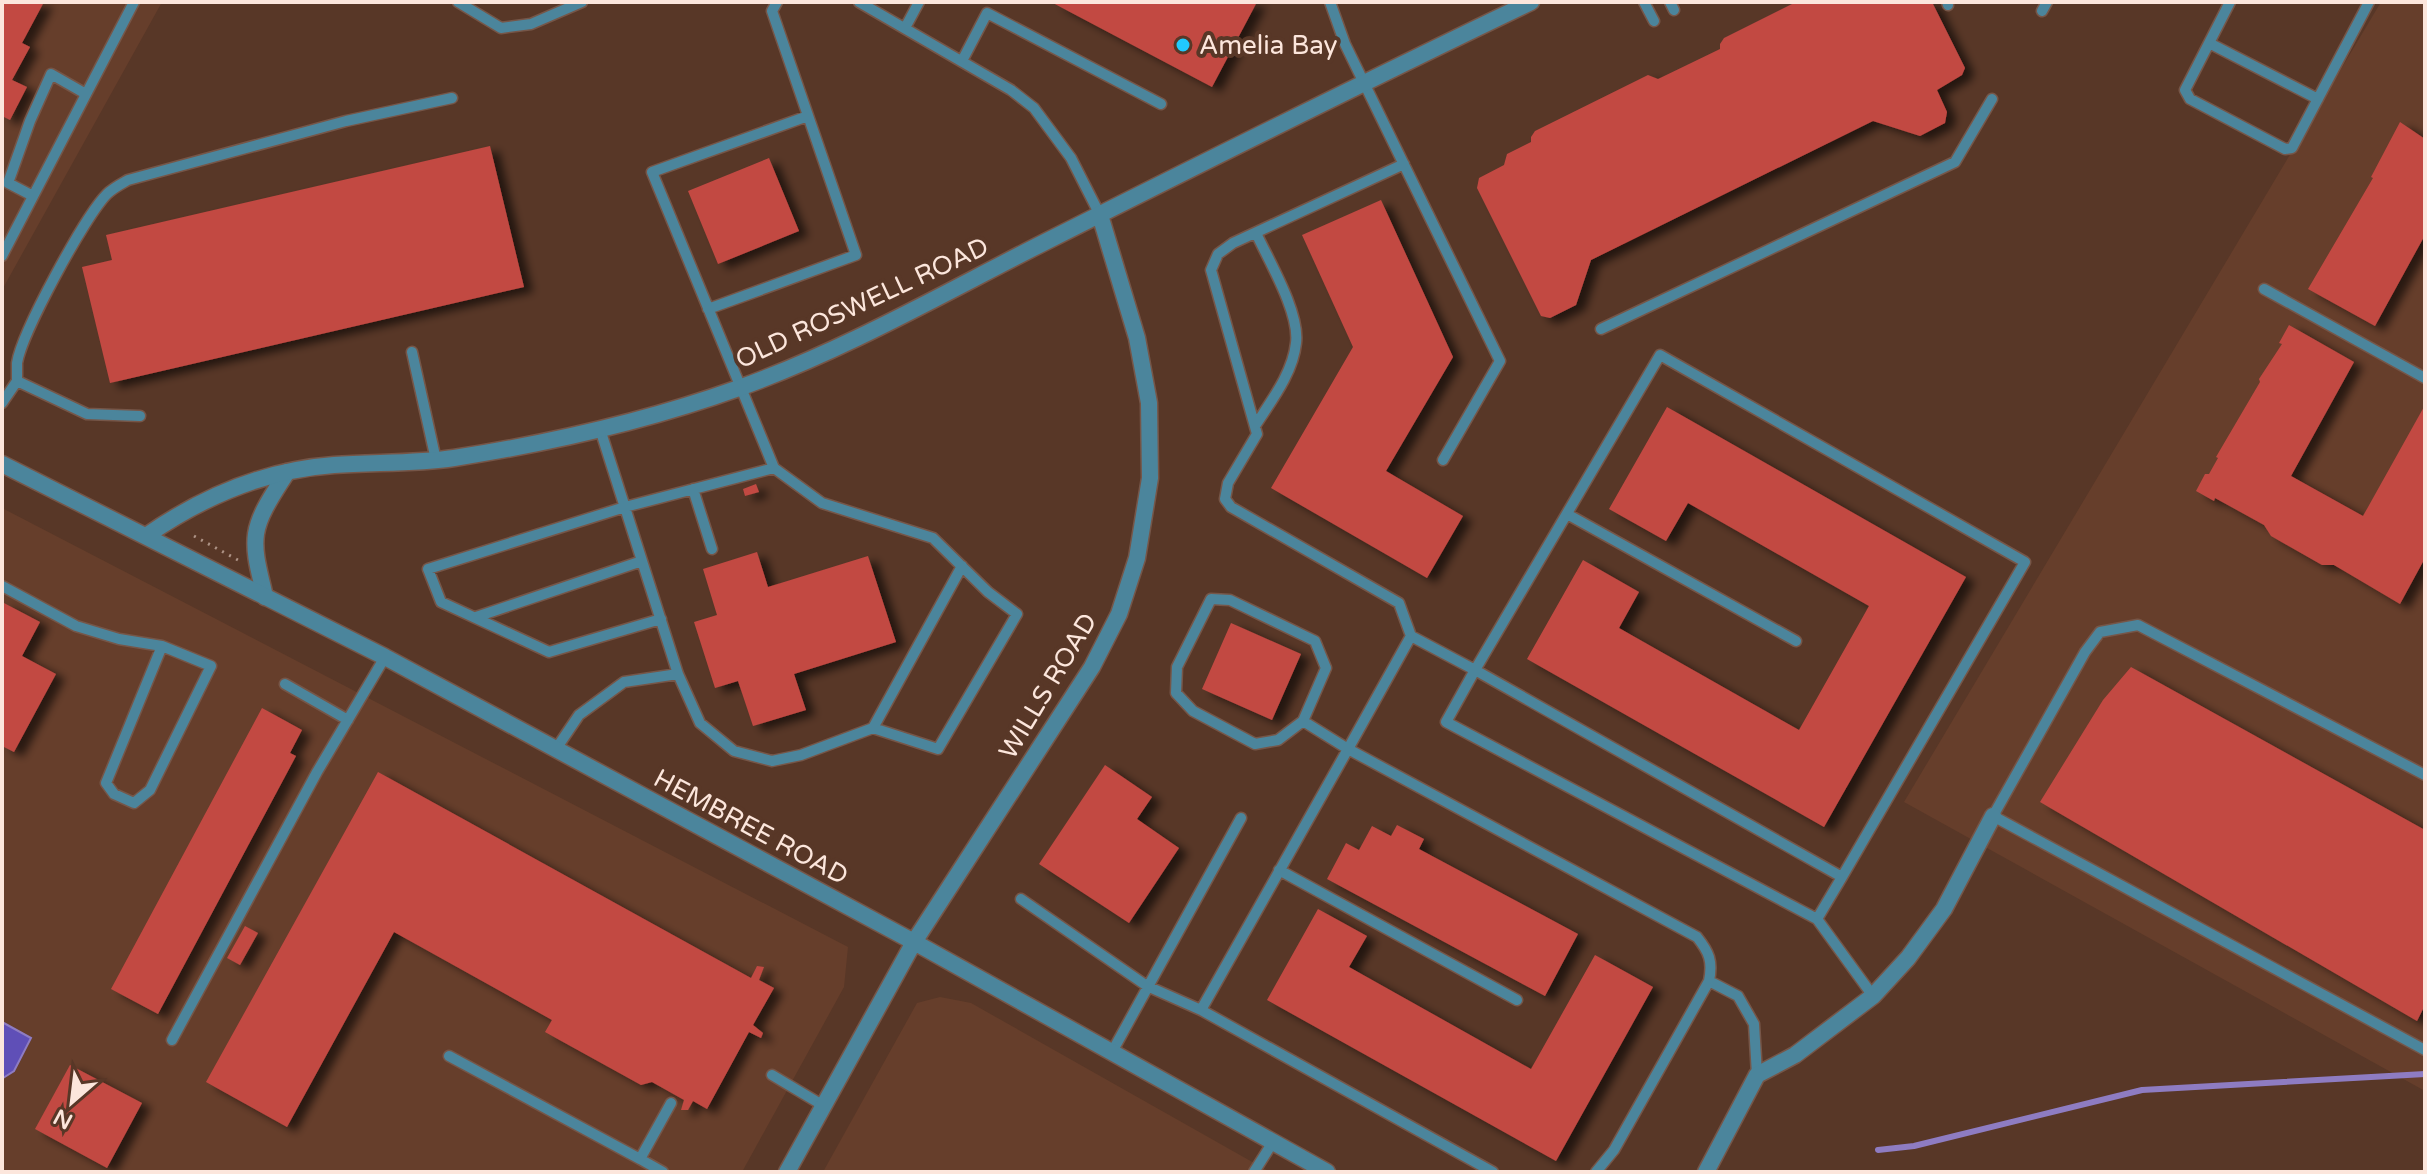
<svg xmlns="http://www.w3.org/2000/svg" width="2427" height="1174" viewBox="0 0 2427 1174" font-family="'Varela Round',sans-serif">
	<defs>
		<filter id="shadow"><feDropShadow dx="9" dy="5" stdDeviation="4" flood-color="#0009"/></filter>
	</defs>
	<rect width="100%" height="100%" fill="#583727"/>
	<path fill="#663e2b" d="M2 2H162L2 290Z
		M2381 2H2425V1091L1904 802Z
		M2 508 848 947 844 987 742 1172H2Z
		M940 997 971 1003 1270 1172H823L917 1003Z"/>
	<path fill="#5f4fb7" stroke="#8e7cc2" stroke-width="2" d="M2 1022 31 1038 14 1071 3 1078Z"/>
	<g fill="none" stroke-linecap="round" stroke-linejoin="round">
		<path stroke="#8e7cc2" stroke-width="6" d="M1878 1150 1914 1146 2142 1090 2425 1074"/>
	</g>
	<path fill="#c24943" filter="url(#shadow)" d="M2 2H44L22 43 30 47 12 80 27 87 10 120 2 116Z
		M1051 2H1257L1212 87Z
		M1796 2H1932L1965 68 1962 75 1937 90 1947 112 1945 123 1920 136 1873 121 1591 260 1576 305 1550 318 1541 316 1477 188 1479 178 1504 165 1507 154 1531 142V137L1535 131 1648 75 1658 79 1720 49V44L1724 38Z
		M2400 122 2425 139V235L2375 326 2308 289 2373 178 2371 177Z
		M490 146 524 287 110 383 82 267 112 260 106 235Z
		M769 158 799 231 718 264 688 191Z
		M1381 200 1453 357 1386 471 1463 516 1427 578 1271 488 1353 347 1302 235Z
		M2289 325 2354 362 2291 476 2363 516 2425 405V558L2400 604 2334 565H2322L2271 536 2264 525 2215 498 2214 501 2196 491 2205 474H2209L2218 458 2216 457 2260 382 2259 379 2282 344 2279 343Z
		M1667 407 1966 577 1824 827 1527 659 1583 560 1639 592 1619 628 1799 730 1869 606 1688 503 1666 541 1609 509Z
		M756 484 759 492 745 496 743 489Z
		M757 552 768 587 868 556 896 642 794 674 806 710 753 726 738 681 715 688 694 622 717 615 703 569Z
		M2 602 40 622 22 656 56 674 14 752 2 746Z
		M1231 623 1301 654 1272 720 1202 689Z
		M2131 667 2425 830V1005L2417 1021 2040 802 2103 700Z
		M262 708 302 730 290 753 296 756 158 1014 111 989Z
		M1105 765 1152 797 1137 819 1179 848 1129 923 1039 864Z
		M378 772 751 978 757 966 764 967 759 980 774 988 753 1025 763 1033 761 1038 749 1032 707 1109 693 1101 688 1110H681L684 1100 652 1082 641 1085 545 1032 552 1020 394 932 287 1127 206 1082Z
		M1397 825 1424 839 1419 849 1578 934 1545 996 1327 879 1346 843 1359 850 1372 826 1391 836Z
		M1318 909 1367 936 1349 967 1531 1069 1595 955 1653 987 1556 1161 1267 1000Z
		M245 926 258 933 240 965 227 958Z
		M70 1065 142 1103 107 1168 35 1129Z"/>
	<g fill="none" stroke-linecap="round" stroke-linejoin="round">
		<defs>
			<path id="service" d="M458 2 501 28 531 24 582 2
				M859 2 1011 90 1034 108 1071 158 1100 215
				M1330 2 1345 44 1500 361 1443 460
				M1644 2 1654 21
				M1670 2 1674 10
				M1947 2 1948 5
				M2230 2 2185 90 2190 99 2285 149 2292 148 2369 2
				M2042 11 2047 2
				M905 28 919 2
				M2209 43 2318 99
				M962 61 987 13 1161 104
				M33 196 8 183 30 121 51 74 86 94
				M2 256 134 2
				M2264 289 2425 378
				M708 309 856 255 772 11 777 2
				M1601 329 1955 162 1992 99
				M412 352 436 460
				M17 381C17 375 17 368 17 363 22 332 85 216 107 194 113 188 121 184 128 180L346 121 452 98
				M2 403 17 381 87 414 140 416
				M1255 426C1271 401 1293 373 1296 343 1300 313 1269 261 1256 233
				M693 489 712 549
				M1567 514 1796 641
				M2 586 76 626 119 639 162 646 211 666 150 790 134 803 114 794 106 783 162 646
				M476 617 642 561
				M661 619 549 652 441 602 428 569 625 507 774 468
				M1411 636 1475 670 1446 722 1817 919 1842 877 2025 562 1660 355 1475 670 1842 877
				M678 674 700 723 734 751 772 761 801 755 873 728 938 749 1017 614 988 592 933 538 822 503 774 468 652 172 808 116
				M285 684 348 720
				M1303 721 1278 740 1255 744 1193 711 1176 693 1177 667 1211 599 1230 600 1315 641 1326 668 1303 721 1348 749 1411 636 1399 603 1231 507 1225 499 1228 483 1257 434 1211 270 1218 254 1233 243 1404 164
				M873 728 962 566
				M556 749 579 715 624 682 678 674 600 429
				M2425 775 2138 625 2100 632 2085 652 1993 816 2425 1050
				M1279 870 1517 1000
				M1021 899 1147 986 1201 1010
				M1817 919 1873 996
				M1709 981 1738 996 1754 1024 1757 1075
				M172 1040 317 772 385 657
				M1112 1052 1241 818
				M449 1056 640 1159
				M772 1075 824 1106
				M663 1172 640 1159 671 1103
				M1254 1172 1273 1142
				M1493 1172 1201 1010 1348 749 1697 937C1709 952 1713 961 1709 981L1614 1150 1596 1172"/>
			<path id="minor" d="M265 597C261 577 253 555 256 534 259 513 276 490 287 472
				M1706 1172 1757 1075 1795 1055 1873 996 1908 958 1944 909 1993 816"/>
			<path id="tertiary" d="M2 464 385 657 914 942 1327 1172
				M146 536C202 497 264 470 334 465 374 462 414 464 454 458 550 443 647 421 739 388 845 350 944 293 1045 242 1206 161 1368 80 1531 2
				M787 1172 914 942 1092 667 1119 614 1137 558 1150 478 1149 403 1137 338 1100 215"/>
		</defs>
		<use href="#service" stroke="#765648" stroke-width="13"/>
		<use href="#minor" stroke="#765648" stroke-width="19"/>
		<use href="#tertiary" stroke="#765648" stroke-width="19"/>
		<path stroke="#ae9386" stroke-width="3" stroke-dasharray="2 6" stroke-linecap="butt" d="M194 536 238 560"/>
		<use href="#service" stroke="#4b859c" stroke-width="10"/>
		<use href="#minor" stroke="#4b859c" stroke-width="16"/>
		<use href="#tertiary" stroke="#4b859c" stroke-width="16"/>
	</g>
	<circle fill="#21c9fd" stroke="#583727" stroke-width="3" cx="1183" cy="45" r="8"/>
	<g text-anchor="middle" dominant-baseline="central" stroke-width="8" stroke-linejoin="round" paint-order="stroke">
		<g font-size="26" fill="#fce6dc" stroke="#583727" text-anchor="start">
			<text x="1199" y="45">Amelia Bay</text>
		</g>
		<g font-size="26" fill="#fce6dc" stroke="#583727">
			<text transform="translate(862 303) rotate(-25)">OLD ROSWELL ROAD</text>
			<text transform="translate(1048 686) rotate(-59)">WILLS ROAD</text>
			<text transform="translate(751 827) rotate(28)">HEMBREE ROAD</text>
		</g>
	</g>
	<rect width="2427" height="1174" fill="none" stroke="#fce6dc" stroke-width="8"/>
	<g transform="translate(72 1102) rotate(208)" stroke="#583727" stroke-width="6" paint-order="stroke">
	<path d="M0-6L14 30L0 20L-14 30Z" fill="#fce6dc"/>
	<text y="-12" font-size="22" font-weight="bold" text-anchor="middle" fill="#fce6dc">N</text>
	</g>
</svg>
